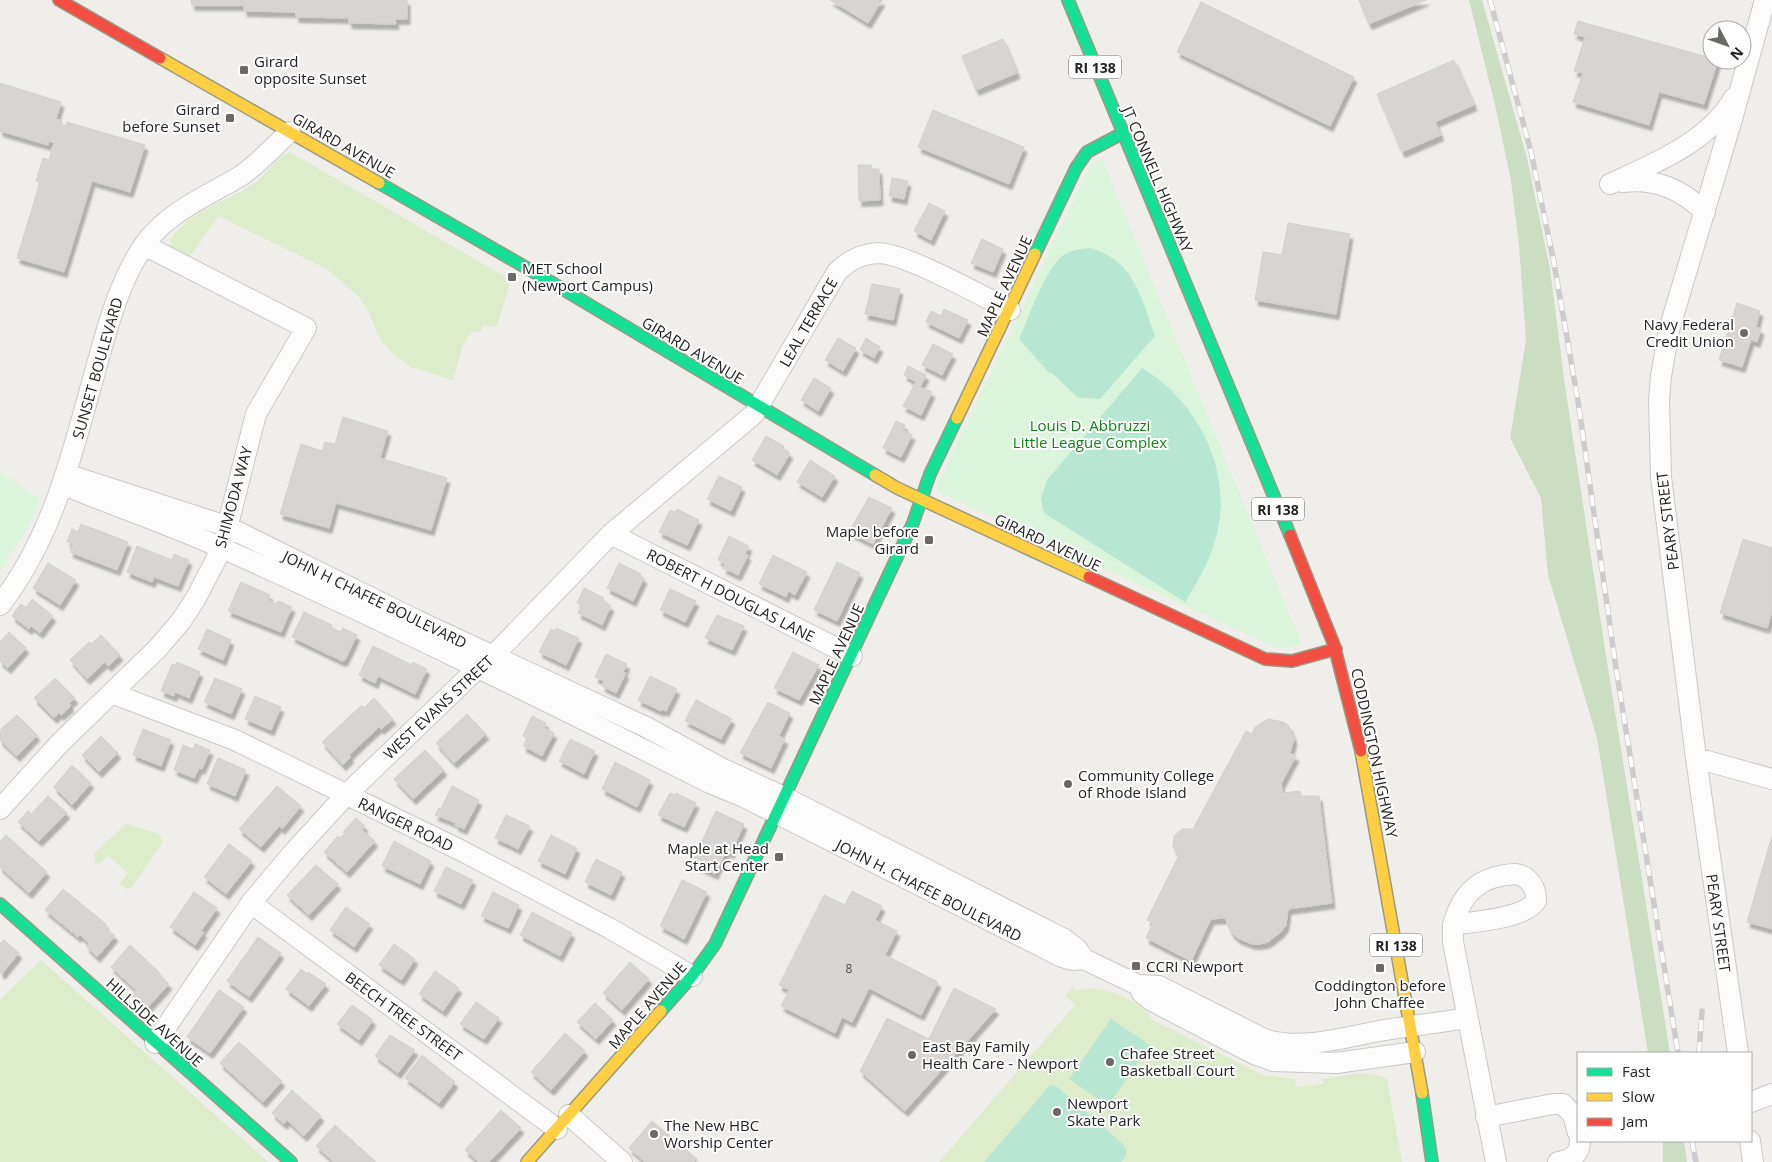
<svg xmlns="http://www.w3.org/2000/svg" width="1772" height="1162" viewBox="0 0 1772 1162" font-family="'Open Sans',sans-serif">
	<defs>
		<filter id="shadow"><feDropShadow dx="3" dy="5.5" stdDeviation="1" flood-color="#0004"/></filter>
	</defs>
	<rect width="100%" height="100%" fill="#f0eeeb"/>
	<path fill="#ddeccb" d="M290 152 511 280 497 327 483 325 481 331 471 332 463 345 453 380 410 367 389 350 381 341 366 307 358 296 327 269 218 216C209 230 199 244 189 258L171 250 168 245 171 244 170 240C190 210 228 202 256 182 267 174 277 156 290 152Z
		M126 824 157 833 161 837 162 843 131 888 127 889 119 884 128 873 108 856 99 864 95 863 94 853Z
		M41 960 268 1162H0V1000Z
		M1073 987 1076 991C1094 983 1127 996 1142 1007 1146 1010 1149 1016 1152 1020L1263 1075 1295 1079 1296 1087 1322 1084 1324 1079C1346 1076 1367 1069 1387 1079L1402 1162H1121L1123 1160 1122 1143 1055 1085H1050L984 1162H939L1075 1005 1065 996Z"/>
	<path fill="#cbdec1" d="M1469 0H1482L1527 158 1550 269 1565 386 1607 662 1670 1053H1648L1597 738 1548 575 1541 498 1510 438 1526 340 1519 245 1511 181 1496 109Z
		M1663 1141H1684L1687 1162H1663Z"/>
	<path fill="#daf5da" d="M1102 159 1301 643C1292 647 1286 649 1276 648L939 492 936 488 1091 164Z
		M0 472 40 499 28 527 0 571Z"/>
	<path fill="#b7e6d2" d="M1090 248C1134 260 1141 297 1155 336L1100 399 1077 397 1052 373H1049L1019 339C1028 319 1047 265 1064 255 1072 250 1081 249 1090 248Z
		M1142 368C1198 401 1234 472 1216 537 1210 561 1198 581 1185 602L1044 513 1041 499 1047 480Z
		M1111 1019 1150 1045 1108 1106 1069 1079Z
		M1050 1085H1055L1122 1143 1126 1150V1155L1121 1162H984Z"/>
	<path fill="#d7d4d2" stroke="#d3d0cc" filter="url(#shadow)" d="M191 0H407V19H395L396 24 349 23V18L296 17V12L244 11V5H192Z
		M830 0H882L868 23Z
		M1359 0H1426L1369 24Z
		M1201 2 1354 77 1330 126 1177 52Z
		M1578 21 1718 60 1704 104 1659 92 1649 125 1573 102 1583 73 1574 71 1585 37 1574 34Z
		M1003 39 1017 73 976 90 962 56Z
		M1454 60 1474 105 1435 122 1441 135 1402 152 1377 94Z
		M0 83 61 102 56 119 62 121 61 125 66 126 67 122 145 145 130 192 92 181 64 272 17 258 40 182 36 181 43 158 49 160 54 143 49 141 48 145 0 131Z
		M933 110 1024 147 1009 184 918 147Z
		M858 165H871L872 169H879L880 200 859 201Z
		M892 178 908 181 904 199 889 196Z
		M929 203 945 211 931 240 914 231Z
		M1288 223 1350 234 1336 314 1255 300 1263 252 1282 255Z
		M982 239 1003 249 993 272 971 263Z
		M872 284 900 289 893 320 865 314Z
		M1737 303 1760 311 1756 327 1761 329 1757 342 1751 340 1742 367 1719 360Z
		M944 309 968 320 959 338 926 322 931 311 941 316Z
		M838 338 856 348 843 371 825 360Z
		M866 338 880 347 874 358 860 350Z
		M933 344 953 354 942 375 922 365Z
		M908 366 926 375 920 387 932 392 921 415 903 406 916 382 904 375Z
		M814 378 831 388 818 411 801 400Z
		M343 417 388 431 380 458 447 478 431 530 336 503 329 528 280 514 301 444 322 451 325 442 335 444Z
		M896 421 905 425 903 430 912 435 901 457 883 448Z
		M766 436 784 446 783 449 790 453 777 475 752 460Z
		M810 460 835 476 822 497 797 482Z
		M719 476 742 487 731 511 707 499Z
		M869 497 892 508 873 544 849 532Z
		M677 509 699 520 687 545 659 532 670 510 675 512Z
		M81 524 128 542 117 570 70 552 73 544 67 542 72 529 78 532Z
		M729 536 749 546 745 554 748 555 738 575 723 568 725 564 718 560Z
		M1743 539 1772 548V611L1767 628 1720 613Z
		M137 546 172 560 174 554 189 560 178 586 154 577 152 582 127 572Z
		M773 555 807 572 795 595 788 591 786 597 759 584Z
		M837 562 860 573 837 621 814 610Z
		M48 563 76 580 60 605 33 588Z
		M619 563 641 574 640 576 644 578 633 601 607 588Z
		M241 582 270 595 268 600 277 604 278 601 292 607 281 632 228 611Z
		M584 588 604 598 602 601 611 606 602 625 578 613 582 605 577 603Z
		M670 589 696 601 685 622 660 610Z
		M32 599 53 616 40 633 31 626 29 629 12 616 21 604 26 608Z
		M304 612 332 625 331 628 341 632 343 628 357 635 345 660 342 661 292 637Z
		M717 615 744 626 732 650 705 638Z
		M556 628 579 638 566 665 539 652 551 629 555 631Z
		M207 629 231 640 223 660 198 649Z
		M9 632 26 648 8 668 0 661V642Z
		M101 635 120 655 108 666 105 662 87 679 70 660 89 642 91 644Z
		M373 646 412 665 413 662 427 669 415 694 378 676 375 683 359 675Z
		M793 652 819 665 799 700 774 688Z
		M606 654 627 664 623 672 626 673 616 693 602 686 604 681 595 677Z
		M177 662 200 672 189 698 175 692 174 696 161 691 172 664 175 665Z
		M650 676 677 689 666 711 662 709 661 711 638 700Z
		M55 678 75 698 69 703 71 706 61 715 59 713 54 718 34 698Z
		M215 678 242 689 231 714 204 702Z
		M255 696 281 707 271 730 245 719Z
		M374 698 393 719 381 729 379 727 349 755 351 757 343 765 322 742 362 705 364 708Z
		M696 700 732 719 721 739 685 721Z
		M768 702 790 713 779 736 785 739 771 768 740 753Z
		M467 714 486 734 454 763 436 743Z
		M17 715 37 735 17 756 0 740 1 729Z
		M532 716 546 723 544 728 554 733 542 756 523 746 527 738 523 736Z
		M1268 719 1283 722 1289 726 1294 739 1290 753 1296 756 1281 784 1283 793 1300 791 1301 796H1319L1332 903 1288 909 1286 925 1281 932 1268 942 1260 944H1252L1237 938 1231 932 1225 918 1211 919 1191 961 1146 938 1153 923 1147 920 1179 855 1173 847 1174 836 1182 829H1193L1246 731 1252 734 1255 727Z
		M143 729 171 740 161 766 133 755Z
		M101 736 118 753 99 772 82 755Z
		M570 739 595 751 584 774 559 761Z
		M195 744 210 750 202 769 199 768 194 778 174 770 183 745 193 749Z
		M425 750 444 770 413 799 394 779Z
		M218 758 246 770 235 796 207 784Z
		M615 762 650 780 637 807 602 789Z
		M72 765 91 783 72 805 54 787Z
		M277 786 301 806 282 829 279 826 261 847 239 829Z
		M452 786 479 800 464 829 455 825 456 823 435 815 439 808 441 809Z
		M670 793 675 795 676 793 696 803 684 827 658 815Z
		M48 796 67 813 39 841 18 822 28 811 31 814Z
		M716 811 744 824 731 853 726 851 715 874 692 863Z
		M506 815 530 826 518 849 495 838Z
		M356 818 365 826 362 830 375 841 347 872 324 852 338 836 340 838 345 833 343 832Z
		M6 835 47 872 29 893 0 867V842Z
		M551 835 577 848 565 874 538 861Z
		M1772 836V929L1747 922Z
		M394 841 431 861 420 884 382 866Z
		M229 844 252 861 226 894 204 877Z
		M596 859 622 872 611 895 585 882Z
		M316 865 338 884 309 915 287 895Z
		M446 867 473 880 461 904 434 891Z
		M682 880 707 892 684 939 660 926Z
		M63 889 106 924 104 926 115 936 97 957 86 946 89 943 80 935 78 937 45 910Z
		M852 891 882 906 875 920 897 931 885 955 938 982 921 1015 869 988 852 1022 842 1017 835 1033 781 1006 789 990 779 985 824 895 845 905Z
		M194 892 217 908 201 931 204 932 195 945 170 927Z
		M493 892 519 905 508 928 481 916Z
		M346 907 370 924 354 947 330 930Z
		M532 912 572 933 560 956 520 935Z
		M258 937 281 953 249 997 227 981Z
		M4 940 19 953 2 974 0 972V944Z
		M394 944 415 959 401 980 379 965Z
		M130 945 160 973 159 975 169 984 147 1008 132 995 136 990 111 967Z
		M630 962 649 979 622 1010 603 993Z
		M301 969 307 974 308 972 326 984 309 1006 286 989Z
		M435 971 459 988 443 1011 419 994Z
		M954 988 996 1009 905 1111 860 1071 887 1018 929 1039Z
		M219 990 244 1007 210 1053 187 1037Z
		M476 1002 499 1018 484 1039 460 1024Z
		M595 1003 613 1020 596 1039 577 1022Z
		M352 1005 373 1020 359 1040 337 1024Z
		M565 1033 585 1051 551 1090 531 1072Z
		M390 1035 415 1050 398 1073 375 1056Z
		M239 1042 282 1081 263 1102 220 1063Z
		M422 1055 455 1082 439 1103 405 1078Z
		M292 1090 321 1116 304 1136 287 1120 284 1124 272 1113Z
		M501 1110 521 1128 489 1162H479L465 1150Z
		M652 1121 697 1159 694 1162H645L629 1148Z
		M335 1125 376 1162H334L316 1146Z"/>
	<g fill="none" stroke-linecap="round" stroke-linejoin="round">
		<defs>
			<path id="street" d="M1622 182C1656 178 1681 189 1705 212
				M1610 184C1653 164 1709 142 1734 98
				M66 474 226 526 414 619 646 727 721 768 784 797 1064 939 1077 949 1084 959 1138 985 1159 986 1266 1040C1304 1050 1342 1038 1379 1031 1408 1026 1438 1023 1467 1018
				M69 487C120 508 173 526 224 549 388 622 549 702 710 783L744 797 1062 957 1072 960 1084 959
				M611 534 852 656
				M0 605C54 536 73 450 96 368 108 325 119 282 144 245 168 211 208 196 242 175 259 163 275 145 290 132
				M111 693 235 740 462 851 609 928 692 976
				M1696 758 1772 779
				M0 809 60 743 158 648 181 621 196 598 222 548 256 414 306 328 144 245
				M1515 874C1528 875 1537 888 1536 901 1524 919 1475 921 1453 925 1462 892 1480 876 1515 874Z
				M251 903 557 1129
				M1453 925V942L1496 1162
				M1138 985 1142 993 1152 1001 1254 1054 1274 1061 1336 1063 1415 1052
				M155 1043 251 903 292 854 346 795 479 667 493 656 611 534 754 414 837 272C849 260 861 254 878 253 905 253 982 296 1010 310
				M1738 1053 1696 758 1661 477 1659 401 1661 376 1669 330 1732 119 1765 0
				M1751 1102 1772 1094
				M569 1115 622 1162
				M1486 1117 1553 1104H1563L1573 1115 1578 1133
				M1750 1141 1753 1162
				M1558 1162C1570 1160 1580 1155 1580 1141"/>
			<path id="fast" d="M1068 0 1290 535
				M379 183 539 275 875 475
				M1035 254 1076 168 1087 152 1123 133
				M0 904 291 1162
				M661 1011 692 976 715 944 913 523 930 474 957 418
				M1422 1093 1432 1162"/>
			<path id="slow" d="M160 58 379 183
				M957 418 1035 254
				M875 475 897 488 1089 577
				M1361 751 1422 1093
				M527 1162 661 1011"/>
			<path id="jam" d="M59 0 160 58
				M1290 535 1334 645 1361 751
				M1089 577 1265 659 1292 661 1336 649"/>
		</defs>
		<use href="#street" stroke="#c9c8c7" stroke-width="22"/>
		<use href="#fast" stroke="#999a82" stroke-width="14"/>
		<use href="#slow" stroke="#999a82" stroke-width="14"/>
		<use href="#jam" stroke="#999a82" stroke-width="14"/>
		<use href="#street" stroke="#fdfcfc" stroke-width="20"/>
		<use href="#fast" stroke="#16e098" stroke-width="11"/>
		<use href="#slow" stroke="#ffcf43" stroke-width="11"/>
		<use href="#jam" stroke="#f24e42" stroke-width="11"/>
		<defs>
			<path id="rail" d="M1490 0 1531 152 1554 263 1578 401 1616 668 1678 1053
				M1699 1053 1702 1011
				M1692 1141 1696 1162"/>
		</defs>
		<use href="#rail" stroke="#ccc" stroke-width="5.5"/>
		<use href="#rail" stroke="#fff" stroke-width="4" stroke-dasharray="11" stroke-linecap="butt"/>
	</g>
	<g fill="#6a6968" stroke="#fff" stroke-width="2">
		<rect x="239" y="65" width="10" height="10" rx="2.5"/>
		<rect x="225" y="113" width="10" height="10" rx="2.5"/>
		<rect x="507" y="272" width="10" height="10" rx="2.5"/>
		<circle cx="1744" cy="333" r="5"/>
		<rect x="924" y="535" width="10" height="10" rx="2.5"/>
		<circle cx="1068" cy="784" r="5"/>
		<rect x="774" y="852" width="10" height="10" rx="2.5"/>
		<rect x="1131" y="961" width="10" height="10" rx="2.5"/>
		<rect x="1375" y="963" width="10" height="10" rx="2.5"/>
		<circle cx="912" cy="1055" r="5"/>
		<circle cx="1110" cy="1062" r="5"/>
		<circle cx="1057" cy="1112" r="5"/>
		<circle cx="654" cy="1134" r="5"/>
	</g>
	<g text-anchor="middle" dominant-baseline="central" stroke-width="4" stroke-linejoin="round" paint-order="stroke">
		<g font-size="12" fill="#4f4e4e">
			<text x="849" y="968">8</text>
		</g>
		<g fill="#fff" stroke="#646464" stroke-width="1">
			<rect x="1069" y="55.5" width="52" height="23" rx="4"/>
			<rect x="1252" y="497.5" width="52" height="23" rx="4"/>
			<rect x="1370" y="933.5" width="52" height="23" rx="4"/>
		</g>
		<g font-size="14" font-weight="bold" fill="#222">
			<text x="1095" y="67">RI 138</text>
			<text x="1278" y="509">RI 138</text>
			<text x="1396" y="945">RI 138</text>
		</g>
		<g font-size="15" fill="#222" stroke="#fff" text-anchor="start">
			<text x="254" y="61">Girard<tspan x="254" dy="17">opposite Sunset</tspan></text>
			<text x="220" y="109" text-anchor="end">Girard<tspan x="220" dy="17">before Sunset</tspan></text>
			<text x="522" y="268">MET School<tspan x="522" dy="17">(Newport Campus)</tspan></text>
			<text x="1734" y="324" text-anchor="end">Navy Federal<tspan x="1734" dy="17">Credit Union</tspan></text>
			<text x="919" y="531" text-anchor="end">Maple before<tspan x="919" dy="17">Girard</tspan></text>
			<text x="1078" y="775">Community College<tspan x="1078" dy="17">of Rhode Island</tspan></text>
			<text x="769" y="848" text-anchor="end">Maple at Head<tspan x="769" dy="17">Start Center</tspan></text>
			<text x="1146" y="966">CCRI Newport</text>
			<text x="1380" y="985" text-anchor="middle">Coddington before<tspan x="1380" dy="17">John Chaffee</tspan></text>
			<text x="922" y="1046">East Bay Family<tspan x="922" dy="17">Health Care - Newport</tspan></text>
			<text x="1120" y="1053">Chafee Street<tspan x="1120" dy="17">Basketball Court</tspan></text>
			<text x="1067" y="1103">Newport<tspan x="1067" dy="17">Skate Park</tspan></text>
			<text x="664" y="1125">The New HBC<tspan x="664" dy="17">Worship Center</tspan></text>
		</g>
		<g font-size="15" fill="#222" stroke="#fff">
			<text transform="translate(344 145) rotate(30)">GIRARD AVENUE</text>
			<text transform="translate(1158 179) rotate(67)">JT CONNELL HIGHWAY</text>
			<text transform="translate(1004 286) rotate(-65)">MAPLE AVENUE</text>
			<text transform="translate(808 322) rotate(-60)">LEAL TERRACE</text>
			<text transform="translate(693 350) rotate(31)">GIRARD AVENUE</text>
			<text transform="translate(97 368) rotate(-74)">SUNSET BOULEVARD</text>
			<text transform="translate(233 497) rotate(-75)">SHIMODA WAY</text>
			<text transform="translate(1667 521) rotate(-97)">PEARY STREET</text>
			<text transform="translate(1048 542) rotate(25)">GIRARD AVENUE</text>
			<text transform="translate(731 595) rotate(27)">ROBERT H DOUGLAS LANE</text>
			<text transform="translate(375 599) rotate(26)">JOHN H CHAFEE BOULEVARD</text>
			<text transform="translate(836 654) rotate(-65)">MAPLE AVENUE</text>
			<text transform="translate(438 707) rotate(-43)">WEST EVANS STREET</text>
			<text transform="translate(1375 753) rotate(78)">CODDINGTON HIGHWAY</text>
			<text transform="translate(406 824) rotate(26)">RANGER ROAD</text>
			<text transform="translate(929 890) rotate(27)">JOHN H. CHAFEE BOULEVARD</text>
			<text transform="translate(1719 923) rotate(82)">PEARY STREET</text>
			<text transform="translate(647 1005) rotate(-49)">MAPLE AVENUE</text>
			<text transform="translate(404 1016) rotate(36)">BEECH TREE STREET</text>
			<text transform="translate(155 1022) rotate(42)">HILLSIDE AVENUE</text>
		</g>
		<g font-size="15" fill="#0c8416" stroke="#fff">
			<text x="1090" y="425">Louis D. Abbruzzi<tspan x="1090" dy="17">Little League Complex</tspan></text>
		</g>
	</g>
	<rect x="1577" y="1052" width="175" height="90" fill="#ffffff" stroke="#a7a7a7"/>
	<rect x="1587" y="1068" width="25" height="8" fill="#16e098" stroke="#a7a7a7"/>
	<text x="1622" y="1077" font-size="15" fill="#222222">Fast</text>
	<rect x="1587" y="1093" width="25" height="8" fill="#ffcf43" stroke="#a7a7a7"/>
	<text x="1622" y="1102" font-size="15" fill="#222222">Slow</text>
	<rect x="1587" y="1118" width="25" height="8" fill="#f24e42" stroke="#a7a7a7"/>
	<text x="1622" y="1127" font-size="15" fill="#222222">Jam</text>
	<g transform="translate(1727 45) rotate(131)"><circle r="24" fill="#ffffff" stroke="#a7a7a7"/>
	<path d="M0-4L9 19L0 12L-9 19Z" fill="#6a6968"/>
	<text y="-8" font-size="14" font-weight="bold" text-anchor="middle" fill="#222222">N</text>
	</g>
</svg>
